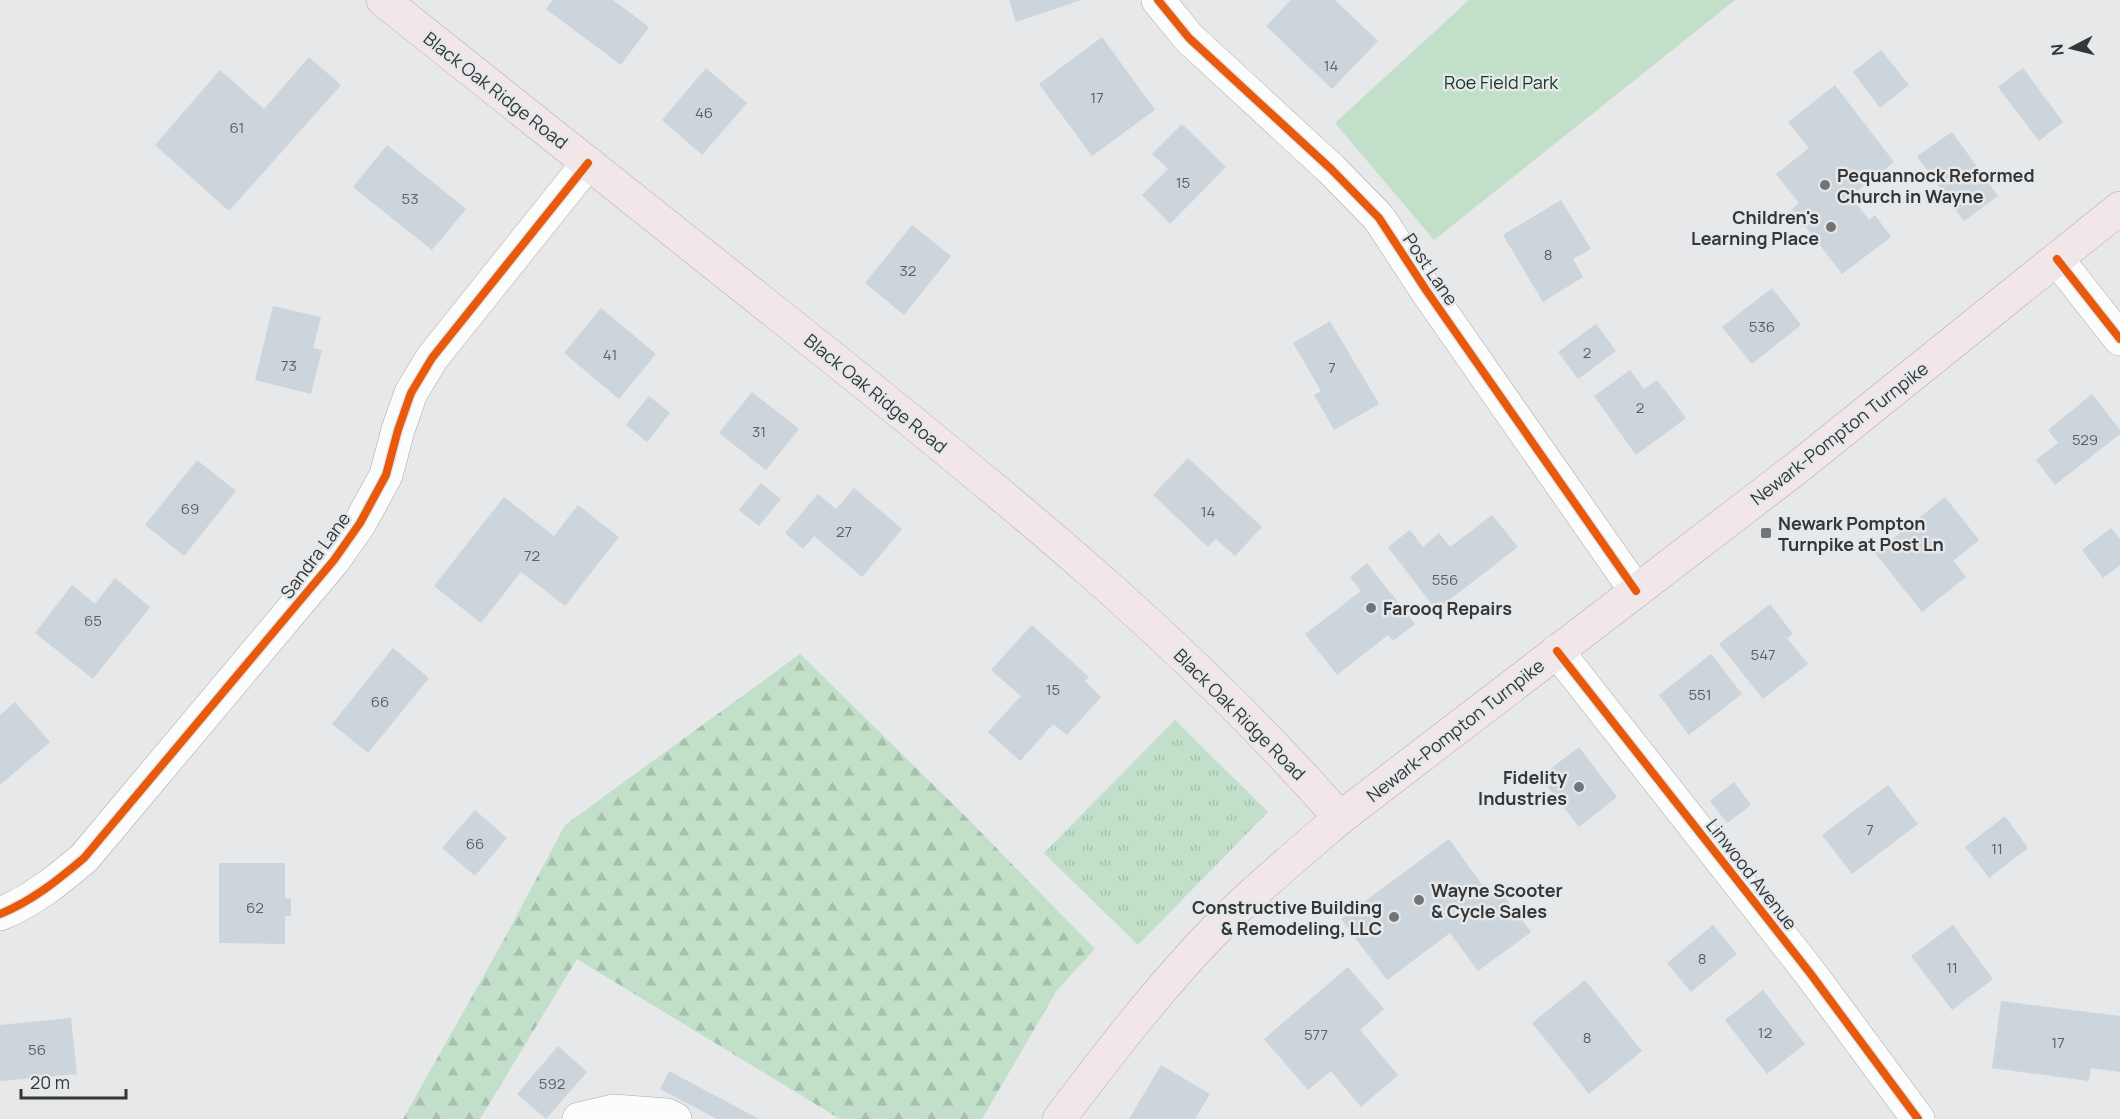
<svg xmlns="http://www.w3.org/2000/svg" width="2120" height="1119" viewBox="0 0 2120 1119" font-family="Manrope,sans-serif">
	<defs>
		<pattern id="grass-tufts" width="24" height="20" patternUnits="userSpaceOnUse" patternTransform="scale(1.5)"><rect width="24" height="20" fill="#c1dfc9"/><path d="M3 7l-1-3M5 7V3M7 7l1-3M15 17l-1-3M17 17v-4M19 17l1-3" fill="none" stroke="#a6c0ad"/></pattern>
		<pattern id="forest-firs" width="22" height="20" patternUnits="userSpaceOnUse" patternTransform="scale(1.5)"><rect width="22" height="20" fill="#c1dfc9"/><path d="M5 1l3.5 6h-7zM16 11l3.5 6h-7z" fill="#a6c0ad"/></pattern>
	</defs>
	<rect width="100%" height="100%" fill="#e6e8e9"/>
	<path fill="url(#grass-tufts)" d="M1175 720 1268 812 1138 945 1044 853Z"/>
	<path fill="url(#forest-firs)" d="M800 654 965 816 1095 949 1057 990 982 1119H840L577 959 480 1119H403L501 945 565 825Z"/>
	<path fill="#c1dfc9" d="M1469 0H1735L1434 240 1335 123Z"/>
	<path fill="#ccd4dc" d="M553 0H613L649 27 621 65 546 9Z
		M1009 0H1081L1016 22Z
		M1291 0H1335L1378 41 1332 89 1266 26Z
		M1102 37 1155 110 1092 156 1039 84Z
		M1881 50 1909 85 1880 108 1853 72Z
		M309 57 341 85 229 211 155 145 220 70 264 109Z
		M706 68 747 103 702 155 662 120Z
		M2023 68 2063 122 2039 141 1998 87Z
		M1835 85 1894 162 1851 196 1869 220 1875 215 1891 237 1842 274 1792 209 1799 203 1776 174 1809 148 1788 122Z
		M1182 124 1226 167 1170 224 1142 195 1168 169 1152 154Z
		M1952 132 1998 196 1964 221 1917 156Z
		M387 145 466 209 432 250 353 187Z
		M1561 200 1591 249 1573 259 1583 277 1543 302 1503 235Z
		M912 225 951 256 904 315 865 283Z
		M1772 288 1801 325 1752 364 1722 327Z
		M273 306 321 317 313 348 322 350 311 394 255 380Z
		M601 308 656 354 619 399 564 353Z
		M1330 321 1379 404 1334 430 1314 395 1321 391 1293 343Z
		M1596 324 1616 351 1578 379 1558 352Z
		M1630 370 1644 389 1657 380 1686 418 1636 455 1594 396Z
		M752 392 799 429 766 470 719 433Z
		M2092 394 2120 430V434L2055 485 2036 460 2058 443 2048 430Z
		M649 396 670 413 647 442 626 425Z
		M1188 458 1262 527 1235 556 1216 539 1208 547 1153 495Z
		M197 460 236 491 184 556 145 525Z
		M761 483 781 499 759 526 739 510Z
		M854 488 902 529 862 577 814 536 803 549 785 533 818 494 836 509Z
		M504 497 554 536 578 505 619 537 565 606 521 572 481 623 434 586Z
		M1945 497 1979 540 1953 561 1966 577 1922 612 1875 553Z
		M1492 515 1518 547 1436 610 1388 547 1410 530 1423 547 1439 533 1450 547Z
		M2111 528 2120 539V565L2103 578 2082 550Z
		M1367 563 1415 624 1393 641 1388 635 1337 675 1305 634 1361 591 1350 577Z
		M115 578 150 607 93 679 35 633 72 585 95 604Z
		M1770 604 1793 634 1787 638 1808 664 1763 699 1719 644Z
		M1032 625 1089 677 1085 681 1101 697 1067 735 1053 724 1020 761 988 732 1021 696 991 670Z
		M393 648 429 678 368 753 332 724Z
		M1711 654 1742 694 1689 735 1659 695Z
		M15 702 50 742 0 785V715Z
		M1579 747 1617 797 1579 827 1540 777Z
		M1734 782 1751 805 1727 823 1710 801Z
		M1888 785 1918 824 1852 874 1822 835Z
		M475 810 507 838 475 876 442 848Z
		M2005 816 2028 848 1989 878 1965 847Z
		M1449 839 1490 896 1499 889 1531 932 1478 971 1450 933 1387 980 1341 919Z
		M219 863H285V898H291V916H285V944L219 943Z
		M1713 925 1737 954 1691 992 1667 963Z
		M1953 925 1993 979 1952 1010 1911 956Z
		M1348 967 1384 1009 1360 1030 1398 1075 1361 1107 1331 1071 1308 1090 1264 1039Z
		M1585 980 1642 1051 1589 1094 1532 1023Z
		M1763 990 1805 1044 1767 1074 1725 1020Z
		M2001 1001 2120 1016V1072L2091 1068 2089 1081 1992 1068Z
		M71 1018 77 1074 0 1081V1025Z
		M558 1046 587 1072 546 1119 517 1094Z
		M1161 1065 1210 1094 1195 1119H1129Z
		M669 1071 759 1119H717L660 1089Z"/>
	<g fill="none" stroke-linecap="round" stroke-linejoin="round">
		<defs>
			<path id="minor" d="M1158 0 1189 38 1331 169 1379 218 1426 290 1636 591
				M2057 259 2120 339
				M1557 651 1810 973 1918 1119
				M0 914C32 901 58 880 84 858L334 560 360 523 386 475 398 430 411 393 432 358 588 163
				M579 1119 613 1111 667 1115 675 1119"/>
			<path id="major" d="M383 0C529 116 674 232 819 347 1002 493 1186 642 1340 818
				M1059 1119C1110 1052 1161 985 1220 925 1258 887 1299 853 1340 818L1798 467 2120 208"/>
		</defs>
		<use href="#minor" stroke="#a9aaab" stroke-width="34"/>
		<use href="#major" stroke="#bcaaac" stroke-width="34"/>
		<use href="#minor" stroke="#fbfcfc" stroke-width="33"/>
		<use href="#major" stroke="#f2e7e8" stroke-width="33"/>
		<defs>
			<path id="cycleway" d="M1158 0 1189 38 1331 169 1379 218 1426 290 1636 591
				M2057 259 2120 339
				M1557 651 1810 973 1918 1119
				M0 914C32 901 58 880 84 858L334 560 360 523 386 475 398 430 411 393 432 358 588 163"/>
		</defs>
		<use href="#cycleway" stroke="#e5e8ea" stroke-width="11"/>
		<use href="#cycleway" stroke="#e8590c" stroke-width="8"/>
	</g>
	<g fill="#737475" stroke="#e5e8ea" stroke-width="2">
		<circle cx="1825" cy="185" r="6"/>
		<circle cx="1831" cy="227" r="6"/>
		<rect x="1760" y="527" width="12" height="12" rx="3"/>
		<circle cx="1371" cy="608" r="6"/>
		<circle cx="1579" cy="787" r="6"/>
		<circle cx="1419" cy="900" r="6"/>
		<circle cx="1394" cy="917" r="6"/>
	</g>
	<g text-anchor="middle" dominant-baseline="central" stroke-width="5" stroke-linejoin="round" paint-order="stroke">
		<g font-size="15" fill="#5d6063">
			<text x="1331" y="65">14</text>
			<text x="1097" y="97">17</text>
			<text x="704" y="112">46</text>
			<text x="237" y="127">61</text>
			<text x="1183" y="182">15</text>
			<text x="410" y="198">53</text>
			<text x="1548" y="254">8</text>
			<text x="908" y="270">32</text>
			<text x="1762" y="326">536</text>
			<text x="1587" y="352">2</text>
			<text x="610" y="354">41</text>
			<text x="289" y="365">73</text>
			<text x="1332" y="367">7</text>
			<text x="1640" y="407">2</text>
			<text x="759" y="431">31</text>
			<text x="2085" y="439">529</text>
			<text x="190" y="508">69</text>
			<text x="1208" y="511">14</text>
			<text x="844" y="531">27</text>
			<text x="532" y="555">72</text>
			<text x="1445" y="579">556</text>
			<text x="93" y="620">65</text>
			<text x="1763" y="654">547</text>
			<text x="1053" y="689">15</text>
			<text x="1700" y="694">551</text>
			<text x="380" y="701">66</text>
			<text x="1870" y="829">7</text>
			<text x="475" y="843">66</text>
			<text x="1997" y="848">11</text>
			<text x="255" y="907">62</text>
			<text x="1702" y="958">8</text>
			<text x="1952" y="967">11</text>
			<text x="1765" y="1032">12</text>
			<text x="1316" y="1034">577</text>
			<text x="1587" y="1037">8</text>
			<text x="2058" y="1042">17</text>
			<text x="37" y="1049">56</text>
			<text x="552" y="1083">592</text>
		</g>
		<g font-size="18" fill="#163821" stroke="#e5e8ea">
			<text x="1501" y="82">Roe Field Park</text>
		</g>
		<g font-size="18" fill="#353637" stroke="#e5e8ea">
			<text transform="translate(496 90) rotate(38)">Black Oak Ridge Road</text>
			<text transform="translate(1431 269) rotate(56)">Post Lane</text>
			<text transform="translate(876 393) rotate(39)">Black Oak Ridge Road</text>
			<text transform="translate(1839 433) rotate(-38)">Newark-Pompton Turnpike</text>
			<text transform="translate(315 555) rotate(-53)">Sandra Lane</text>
			<text transform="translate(1240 714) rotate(45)">Black Oak Ridge Road</text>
			<text transform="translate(1455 730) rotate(-38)">Newark-Pompton Turnpike</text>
			<text transform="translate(1752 874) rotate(52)">Linwood Avenue</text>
		</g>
		<g font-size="18" font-weight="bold" fill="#353637" stroke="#e5e8ea" text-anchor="start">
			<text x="1837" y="175">Pequannock Reformed<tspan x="1837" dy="21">Church in Wayne</tspan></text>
			<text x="1819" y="217" text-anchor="end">Children's<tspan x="1819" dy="21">Learning Place</tspan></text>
			<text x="1778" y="523">Newark Pompton<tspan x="1778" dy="21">Turnpike at Post Ln</tspan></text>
			<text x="1383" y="608">Farooq Repairs</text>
			<text x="1567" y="777" text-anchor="end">Fidelity<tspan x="1567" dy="21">Industries</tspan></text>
			<text x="1431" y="890">Wayne Scooter<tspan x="1431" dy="21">&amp; Cycle Sales</tspan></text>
			<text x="1382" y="907" text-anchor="end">Constructive Building<tspan x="1382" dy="21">&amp; Remodeling, LLC</tspan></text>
		</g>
	</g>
	<g transform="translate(2072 48) rotate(263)" stroke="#e5e8ea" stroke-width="4.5" paint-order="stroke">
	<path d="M0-4.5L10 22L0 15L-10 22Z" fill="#353637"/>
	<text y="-9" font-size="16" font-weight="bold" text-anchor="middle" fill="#353637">N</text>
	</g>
	<path d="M21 1089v9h105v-9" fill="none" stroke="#353637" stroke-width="3"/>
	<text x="30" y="1089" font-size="18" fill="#353637" stroke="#e5e8ea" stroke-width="4.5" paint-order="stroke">20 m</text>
</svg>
